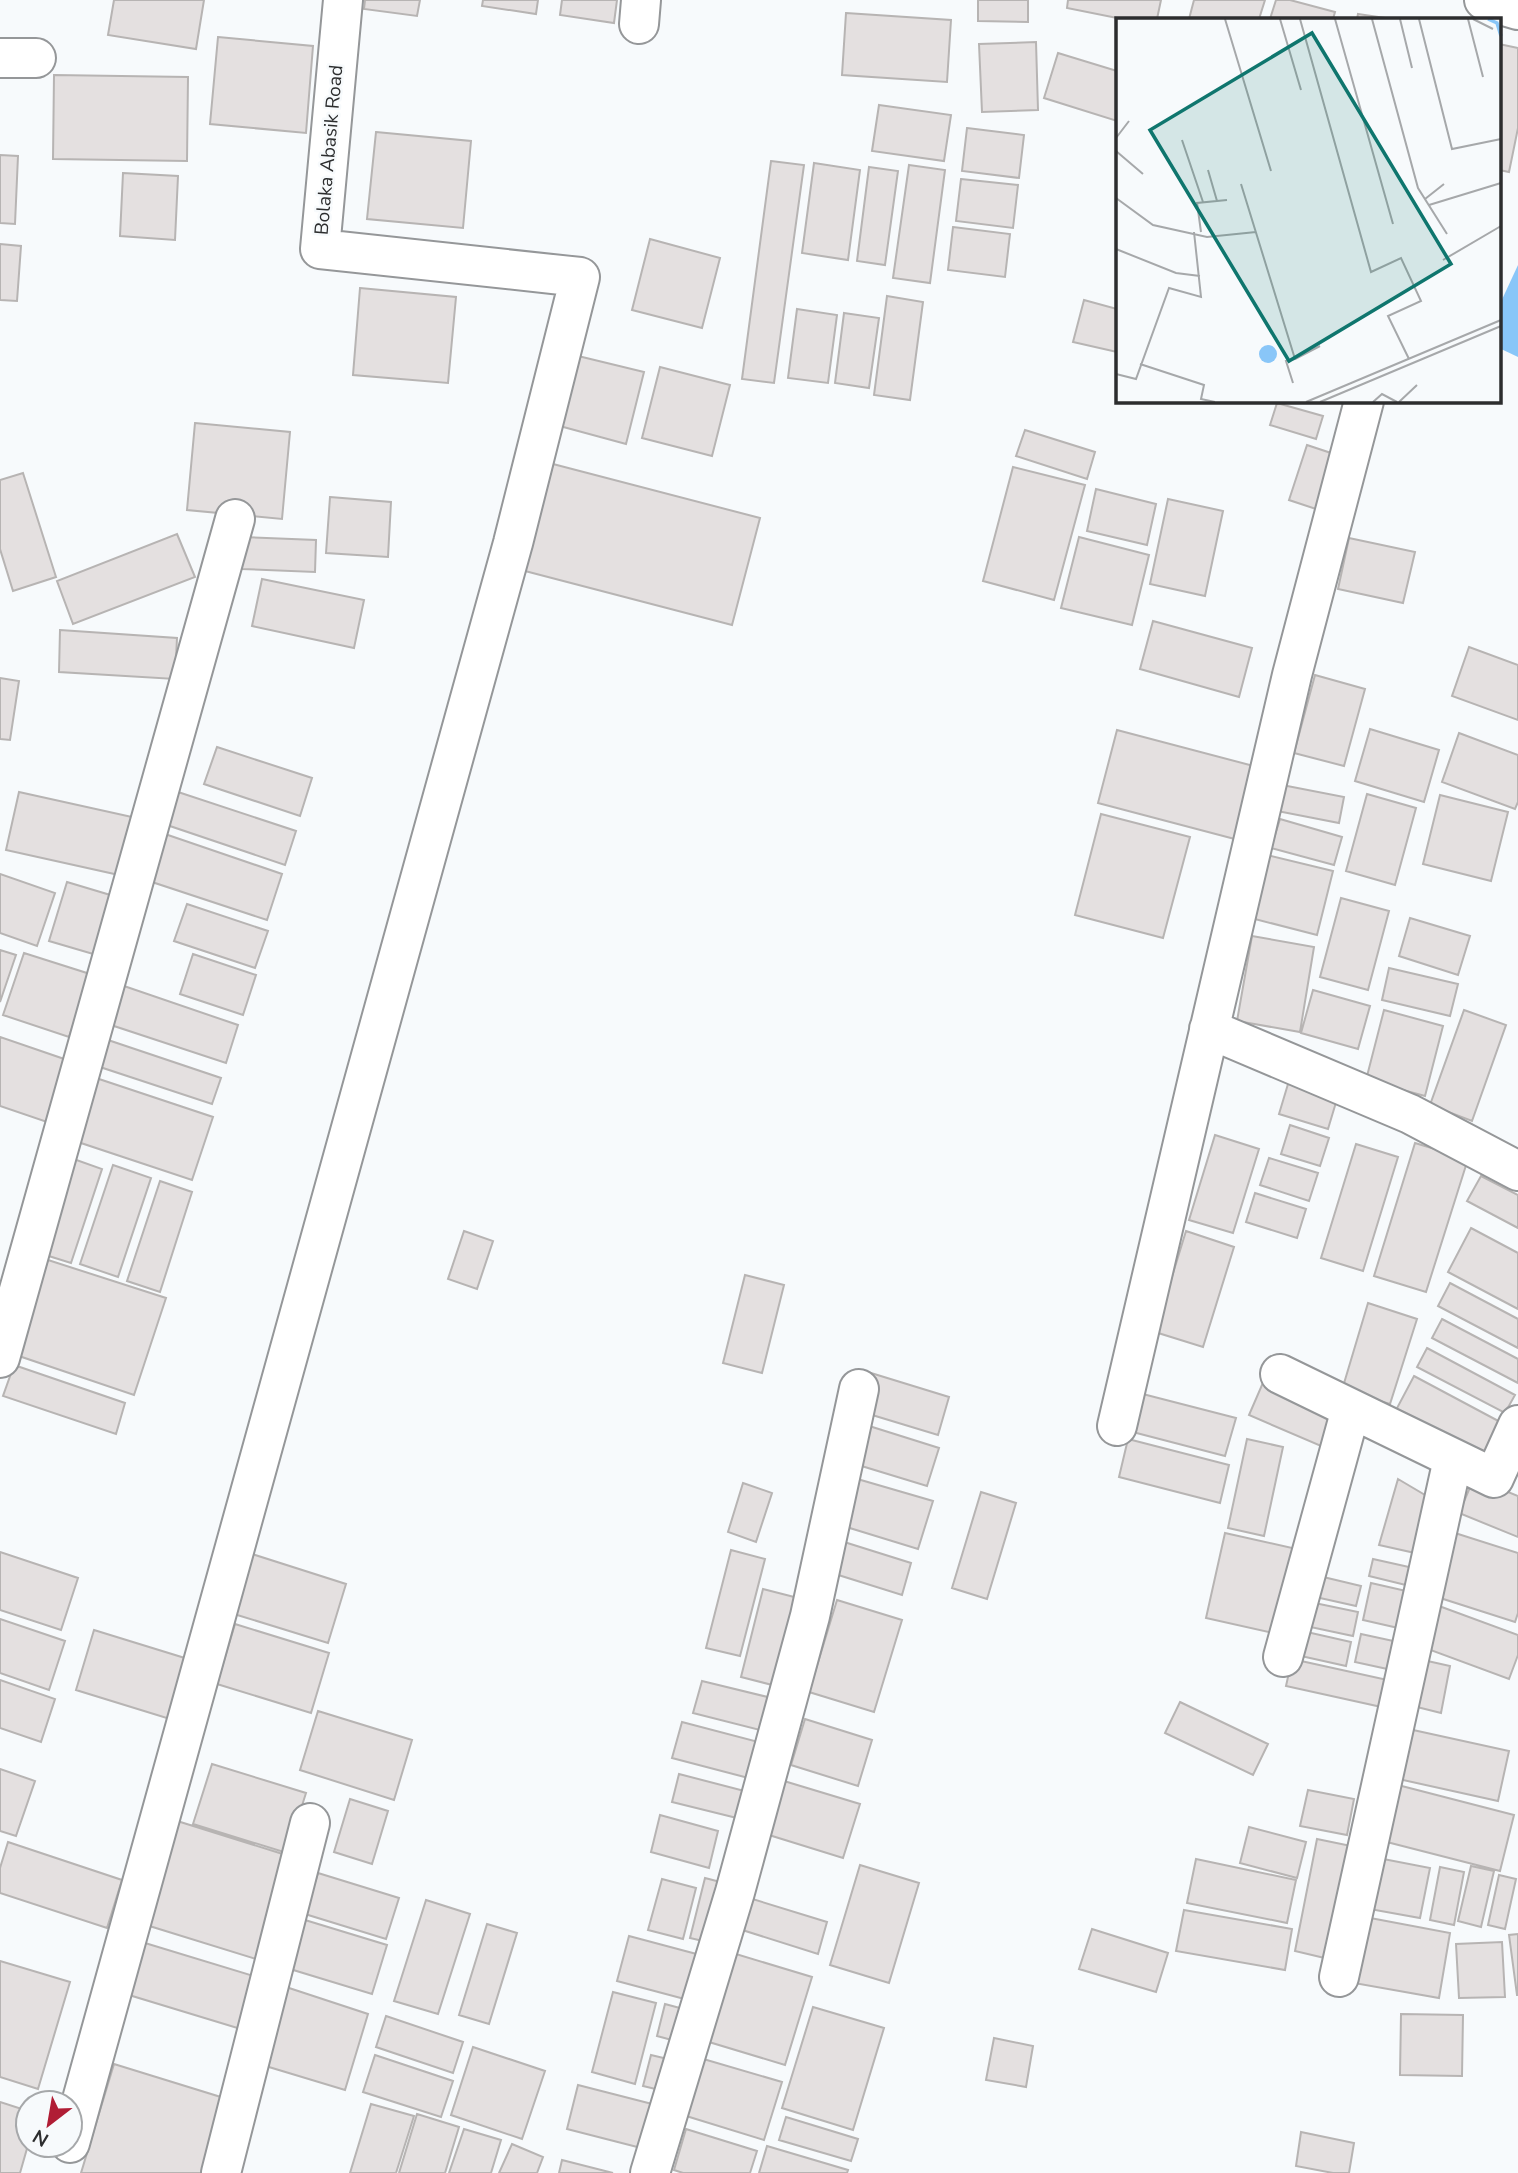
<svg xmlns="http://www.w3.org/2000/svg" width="1518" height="2173" viewBox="0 0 1518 2173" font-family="'Nunito Sans',sans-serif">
	<rect width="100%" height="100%" fill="#f7fafc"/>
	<path fill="#89c6f8" d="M1518 265V357L1499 348V306Z"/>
	<path fill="#e4e0e0" stroke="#b7b4b3" stroke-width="2" d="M114 0H204L196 49 108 35Z
		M365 0H420L417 16 364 9Z
		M483 0H538L536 14 482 6Z
		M562 0H617L614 23 560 15Z
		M978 0H1028V22L978 21Z
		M1068 0H1161L1157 19H1122L1067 8Z
		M1194 0H1265L1259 19H1189Z
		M1276 0H1290L1335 12 1333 19H1270Z
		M846 13 951 20 947 82 842 75Z
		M1358 14 1392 19H1357Z
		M218 37 313 46 306 133 210 124Z
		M1036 42 1038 110 982 112 979 44Z
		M1499 44 1518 48V128L1509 172 1499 170Z
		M1058 53 1117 71V121L1044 98Z
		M54 75 188 77 187 161 53 159Z
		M879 105 951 115 944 161 872 151Z
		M967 128 1024 135 1019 178 962 171Z
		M376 132 471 141 463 228 367 219Z
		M0 155 18 156 15 224 0 223Z
		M771 161 804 165 774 383 742 379Z
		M814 163 860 170 848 260 802 253Z
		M909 165 945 170 930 283 893 278Z
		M869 167 898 171 885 265 857 261Z
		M123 173 178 176 175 240 120 236Z
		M961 179 1018 185 1013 228 956 221Z
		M953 227 1010 234 1005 277 948 270Z
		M650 239 720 258 702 328 632 310Z
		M0 244 21 246 17 301 0 300Z
		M360 288 456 297 448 383 353 375Z
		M887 296 923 302 910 400 874 395Z
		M1084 300 1117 309V352L1073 342Z
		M797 309 837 315 828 383 788 378Z
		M844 313 879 318 869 388 835 383Z
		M574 355 644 372 626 444 556 425Z
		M660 367 730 385 712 456 642 438Z
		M1277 403 1323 416 1316 439 1270 425Z
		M195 423 290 432 282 519 187 510Z
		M1025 430 1095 452 1087 479 1016 456Z
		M1307 445 1340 456 1322 511 1289 500Z
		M553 464 760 518 732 625 525 571Z
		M1013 467 1085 485 1054 600 983 581Z
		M23 473 56 577 13 591 0 549V480Z
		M1096 489 1156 504 1147 545 1087 531Z
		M330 497 391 502 388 557 326 553Z
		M1168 499 1223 511 1205 596 1150 584Z
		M177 534 195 577 73 624 57 581Z
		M243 537 316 540 315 572 242 569Z
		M1079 537 1149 555 1132 625 1061 608Z
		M1349 538 1415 552 1403 603 1338 589Z
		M262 579 364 600 354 648 252 626Z
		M1153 621 1252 648 1239 697 1140 669Z
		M60 630 177 638 175 679 59 672Z
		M1469 647 1518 665V720L1452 696Z
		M1315 675 1365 689 1344 766 1294 753Z
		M0 678 19 681 10 740 0 739Z
		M1370 729 1439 750 1424 802 1355 781Z
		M1117 730 1265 769 1246 842 1098 803Z
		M1459 733 1518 755V802L1515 809 1442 782Z
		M217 747 312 778 300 816 204 784Z
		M1277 784 1344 797 1339 823 1272 810Z
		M175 791 296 831 285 865 164 824Z
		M19 792 141 819 128 877 6 850Z
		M1367 794 1416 808 1395 885 1346 871Z
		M1440 795 1508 812 1491 881 1423 864Z
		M1101 814 1190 837 1163 938 1075 915Z
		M1280 819 1342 837 1334 865 1271 848Z
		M165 834 282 874 267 920 149 881Z
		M1267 855 1333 871 1317 935 1251 918Z
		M0 874 55 893 37 946 0 933Z
		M67 882 117 897 100 956 49 941Z
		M1341 898 1389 911 1368 990 1320 977Z
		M187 904 268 931 255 968 174 941Z
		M1410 918 1470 936 1458 975 1399 956Z
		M1252 936 1314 947 1300 1032 1237 1021Z
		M0 950 16 955 0 1002Z
		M24 953 90 974 69 1037 3 1015Z
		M193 954 256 975 243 1015 180 994Z
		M1389 968 1458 984 1450 1016 1382 1000Z
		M124 986 238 1025 226 1063 111 1025Z
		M1313 990 1370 1006 1358 1049 1301 1033Z
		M1384 1010 1443 1026 1425 1096 1366 1080Z
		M1464 1010 1506 1025 1472 1121 1430 1105Z
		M0 1037 70 1061 50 1123 0 1106Z
		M108 1040 221 1078 212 1104 100 1067Z
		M1291 1074 1340 1089 1328 1129 1279 1114Z
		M93 1077 213 1117 192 1180 72 1140Z
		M1290 1125 1329 1138 1320 1166 1281 1154Z
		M1215 1135 1259 1149 1233 1233 1189 1220Z
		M1415 1143 1468 1159 1426 1292 1374 1276Z
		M1356 1144 1398 1157 1363 1271 1321 1258Z
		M68 1157 102 1169 71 1263 36 1252Z
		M1269 1158 1318 1173 1309 1201 1260 1185Z
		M113 1165 151 1178 118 1277 80 1264Z
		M1481 1176 1518 1195V1228L1467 1201Z
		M160 1181 192 1192 160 1292 127 1281Z
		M1255 1193 1306 1209 1297 1238 1246 1222Z
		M1471 1228 1518 1253V1309L1448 1272Z
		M464 1231 493 1241 477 1289 448 1279Z
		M1186 1231 1234 1247 1203 1347 1155 1332Z
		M48 1260 166 1298 134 1395 16 1355Z
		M745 1275 784 1285 762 1373 723 1363Z
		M1450 1283 1518 1319V1348L1438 1306Z
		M1368 1303 1417 1319 1390 1404 1342 1390Z
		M1442 1319 1518 1359V1383L1432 1338Z
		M1427 1348 1515 1395 1505 1413 1417 1367Z
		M14 1365 125 1403 116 1434 3 1396Z
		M871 1373 949 1397 938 1435 859 1411Z
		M1414 1376 1504 1424 1485 1458 1396 1410Z
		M1265 1378 1344 1412 1328 1449 1249 1415Z
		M1135 1392 1236 1418 1225 1456 1125 1430Z
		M866 1425 939 1448 927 1486 855 1464Z
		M1128 1439 1229 1465 1220 1503 1119 1477Z
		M1247 1439 1283 1447 1264 1536 1228 1528Z
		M854 1478 933 1501 918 1549 840 1525Z
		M1474 1478 1518 1496V1537L1459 1513Z
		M1398 1479 1430 1498 1415 1553 1379 1545Z
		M743 1483 772 1493 756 1542 728 1532Z
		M981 1492 1016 1503 987 1599 952 1588Z
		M1225 1533 1301 1550 1282 1635 1206 1618Z
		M1455 1533 1518 1553V1613L1515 1622 1434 1596Z
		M841 1541 911 1563 902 1595 832 1573Z
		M731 1550 765 1559 740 1656 706 1648Z
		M0 1552 78 1578 61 1630 0 1610Z
		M252 1554 346 1584 328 1643 234 1614Z
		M1373 1559 1418 1569 1414 1587 1369 1576Z
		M1315 1575 1361 1586 1356 1606 1311 1596Z
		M1371 1583 1415 1593 1407 1630 1363 1620Z
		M763 1589 802 1599 780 1687 741 1677Z
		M837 1600 902 1620 874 1712 809 1692Z
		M1305 1601 1358 1612 1353 1636 1301 1625Z
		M1439 1606 1518 1635V1655L1509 1679 1425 1648Z
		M0 1619 65 1641 49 1690 0 1673Z
		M235 1624 329 1653 311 1713 217 1684Z
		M94 1630 188 1659 170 1719 76 1690Z
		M1298 1630 1351 1642 1346 1666 1292 1654Z
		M1361 1634 1398 1642 1392 1670 1355 1662Z
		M1292 1659 1392 1681 1386 1708 1286 1686Z
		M1423 1660 1450 1666 1441 1713 1413 1706Z
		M0 1680 55 1699 41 1742 0 1728Z
		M702 1681 780 1700 772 1733 693 1713Z
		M1180 1702 1268 1744 1253 1775 1165 1733Z
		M318 1711 412 1740 394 1800 300 1770Z
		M805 1719 872 1740 858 1786 791 1765Z
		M682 1722 766 1744 756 1780 672 1758Z
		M1404 1728 1509 1751 1498 1801 1394 1778Z
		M212 1764 306 1793 287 1853 193 1824Z
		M0 1769 35 1781 16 1836 0 1831Z
		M679 1774 756 1794 749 1821 672 1802Z
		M784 1781 860 1804 843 1858 769 1835Z
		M1394 1784 1514 1815 1500 1871 1379 1840Z
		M1308 1790 1354 1799 1347 1835 1300 1826Z
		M350 1799 388 1811 372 1864 334 1852Z
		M660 1815 718 1831 709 1868 651 1852Z
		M174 1820 289 1856 256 1959 143 1924Z
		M1249 1827 1306 1842 1297 1878 1240 1863Z
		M1317 1839 1356 1847 1333 1960 1295 1951Z
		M8 1842 122 1880 107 1928 0 1893V1868Z
		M1373 1857 1430 1868 1420 1918 1364 1908Z
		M1196 1859 1296 1880 1287 1923 1187 1903Z
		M860 1865 919 1883 889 1983 830 1965Z
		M1471 1866 1494 1871 1481 1927 1458 1921Z
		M1440 1867 1464 1872 1454 1925 1430 1920Z
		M318 1873 399 1898 386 1939 305 1914Z
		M1499 1875 1516 1879 1505 1929 1488 1925Z
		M705 1878 732 1885 716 1944 690 1938Z
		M662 1879 696 1888 683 1939 648 1930Z
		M746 1897 827 1922 818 1954 736 1928Z
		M426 1900 470 1914 438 2014 394 2001Z
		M1184 1910 1292 1929 1285 1970 1176 1951Z
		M1365 1917 1450 1933 1439 1998 1354 1983Z
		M305 1920 387 1945 372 1994 290 1969Z
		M487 1924 517 1933 489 2024 459 2015Z
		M1092 1929 1168 1953 1156 1992 1079 1969Z
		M1518 1934V1995H1517L1509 1935Z
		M629 1936 704 1956 692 2001 617 1981Z
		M1502 1942 1505 1997 1459 1998 1456 1944Z
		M145 1943 260 1978 244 2030 129 1995Z
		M726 1951 812 1977 785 2065 699 2039Z
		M0 1961 70 1982 38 2089 0 2077Z
		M283 1986 368 2014 345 2090 259 2064Z
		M613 1992 656 2003 635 2084 592 2072Z
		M665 2004 691 2011 683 2043 657 2036Z
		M813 2007 884 2028 853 2130 782 2108Z
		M1401 2014 1463 2015 1462 2076 1400 2075Z
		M386 2016 463 2042 453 2073 376 2047Z
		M994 2038 1033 2046 1026 2087 986 2080Z
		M473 2047 545 2071 522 2139 451 2115Z
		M375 2055 453 2081 441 2117 363 2092Z
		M651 2055 676 2061 668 2092 643 2086Z
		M700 2058 782 2082 764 2140 683 2115Z
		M114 2064 224 2098 201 2173H81Z
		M578 2085 660 2106 649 2150 567 2129Z
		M0 2102 28 2111V2145L20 2173H0Z
		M371 2104 414 2116 396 2173H350Z
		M417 2114 459 2127 445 2173H399Z
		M786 2117 858 2139 851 2161 779 2140Z
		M464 2129 501 2140 491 2173H449Z
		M686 2129 757 2151 750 2173H683L674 2170Z
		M1301 2132 1354 2143 1349 2173H1333L1296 2166Z
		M512 2144 543 2157 537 2173H499Z
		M767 2146 848 2170 847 2173H759Z
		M562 2160 613 2173H559Z"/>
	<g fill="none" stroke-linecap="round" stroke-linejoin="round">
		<defs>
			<path id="minor" d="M1484 0 1518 10
				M639 24 641 0
				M0 58H36
				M1209 1029 1410 1114 1518 1171
				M0 1358 235 519
				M1280 1374 1494 1478 1518 1425
				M1117 1426 1292 675 1364 401
				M1283 1657 1351 1409
				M1339 1977 1453 1459
				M70 2143 513 543 580 277 320 249 343 0
				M221 2173 310 1823
				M650 2173 735 1892 810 1616 859 1389"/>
		</defs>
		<use href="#minor" stroke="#959799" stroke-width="42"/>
		<use href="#minor" stroke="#fff" stroke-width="38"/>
	</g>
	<g text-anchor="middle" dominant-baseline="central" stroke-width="5" stroke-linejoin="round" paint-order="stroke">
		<g font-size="19" fill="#2c2d2e" stroke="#f7fafc">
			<text transform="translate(329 150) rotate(-85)">Bolaka Abasik Road</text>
		</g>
	</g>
	<g transform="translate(1116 18)">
		<rect width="385" height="385" fill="#f7fafc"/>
		<path d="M143 336a9 9 0 1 1 18 0a9 9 0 1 1-18 0Z" fill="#89c6f8"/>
		<path fill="none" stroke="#89c6f8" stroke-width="3.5" d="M372 1 381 5 385 18"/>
		<path fill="none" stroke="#a6a8aa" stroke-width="2" d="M109 1 155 153M164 1 185 72M184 1 255 254 285 240 305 283 272 298 293 341M219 1 277 206M256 1 302 170 331 216M284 1 296 50M303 1 336 131 385 121M352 1 367 59M357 1 377 11M0 120 13 103M66 122 87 184M0 133 27 156M92 152 101 183M125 166 179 341 170 343 177 365M0 180 37 207 91 219 140 214M309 181 328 166M313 187 385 165M85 214 81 185 111 182M0 231 60 255 84 258M327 242 385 208M179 341 204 328M24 346 88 367 85 381 99 384M0 356 20 361 53 270 85 279 78 214M190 384 385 302M204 384 385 308M257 384 266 376 281 384M283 384 301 367"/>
		<path fill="#0f766e" fill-opacity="0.15" stroke="#0f766e" stroke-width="3.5" d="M196 15 335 246 173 343 34 112Z"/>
		<rect width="385" height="385" fill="none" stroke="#2c2d2e" stroke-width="3.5"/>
	</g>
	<g transform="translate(49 2124) rotate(211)"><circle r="33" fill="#f7fafc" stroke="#a6a8aa" stroke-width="2"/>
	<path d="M0-5L12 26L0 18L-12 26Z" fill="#b01d35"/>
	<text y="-10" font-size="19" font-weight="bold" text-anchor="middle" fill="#2c2d2e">N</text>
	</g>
</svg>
